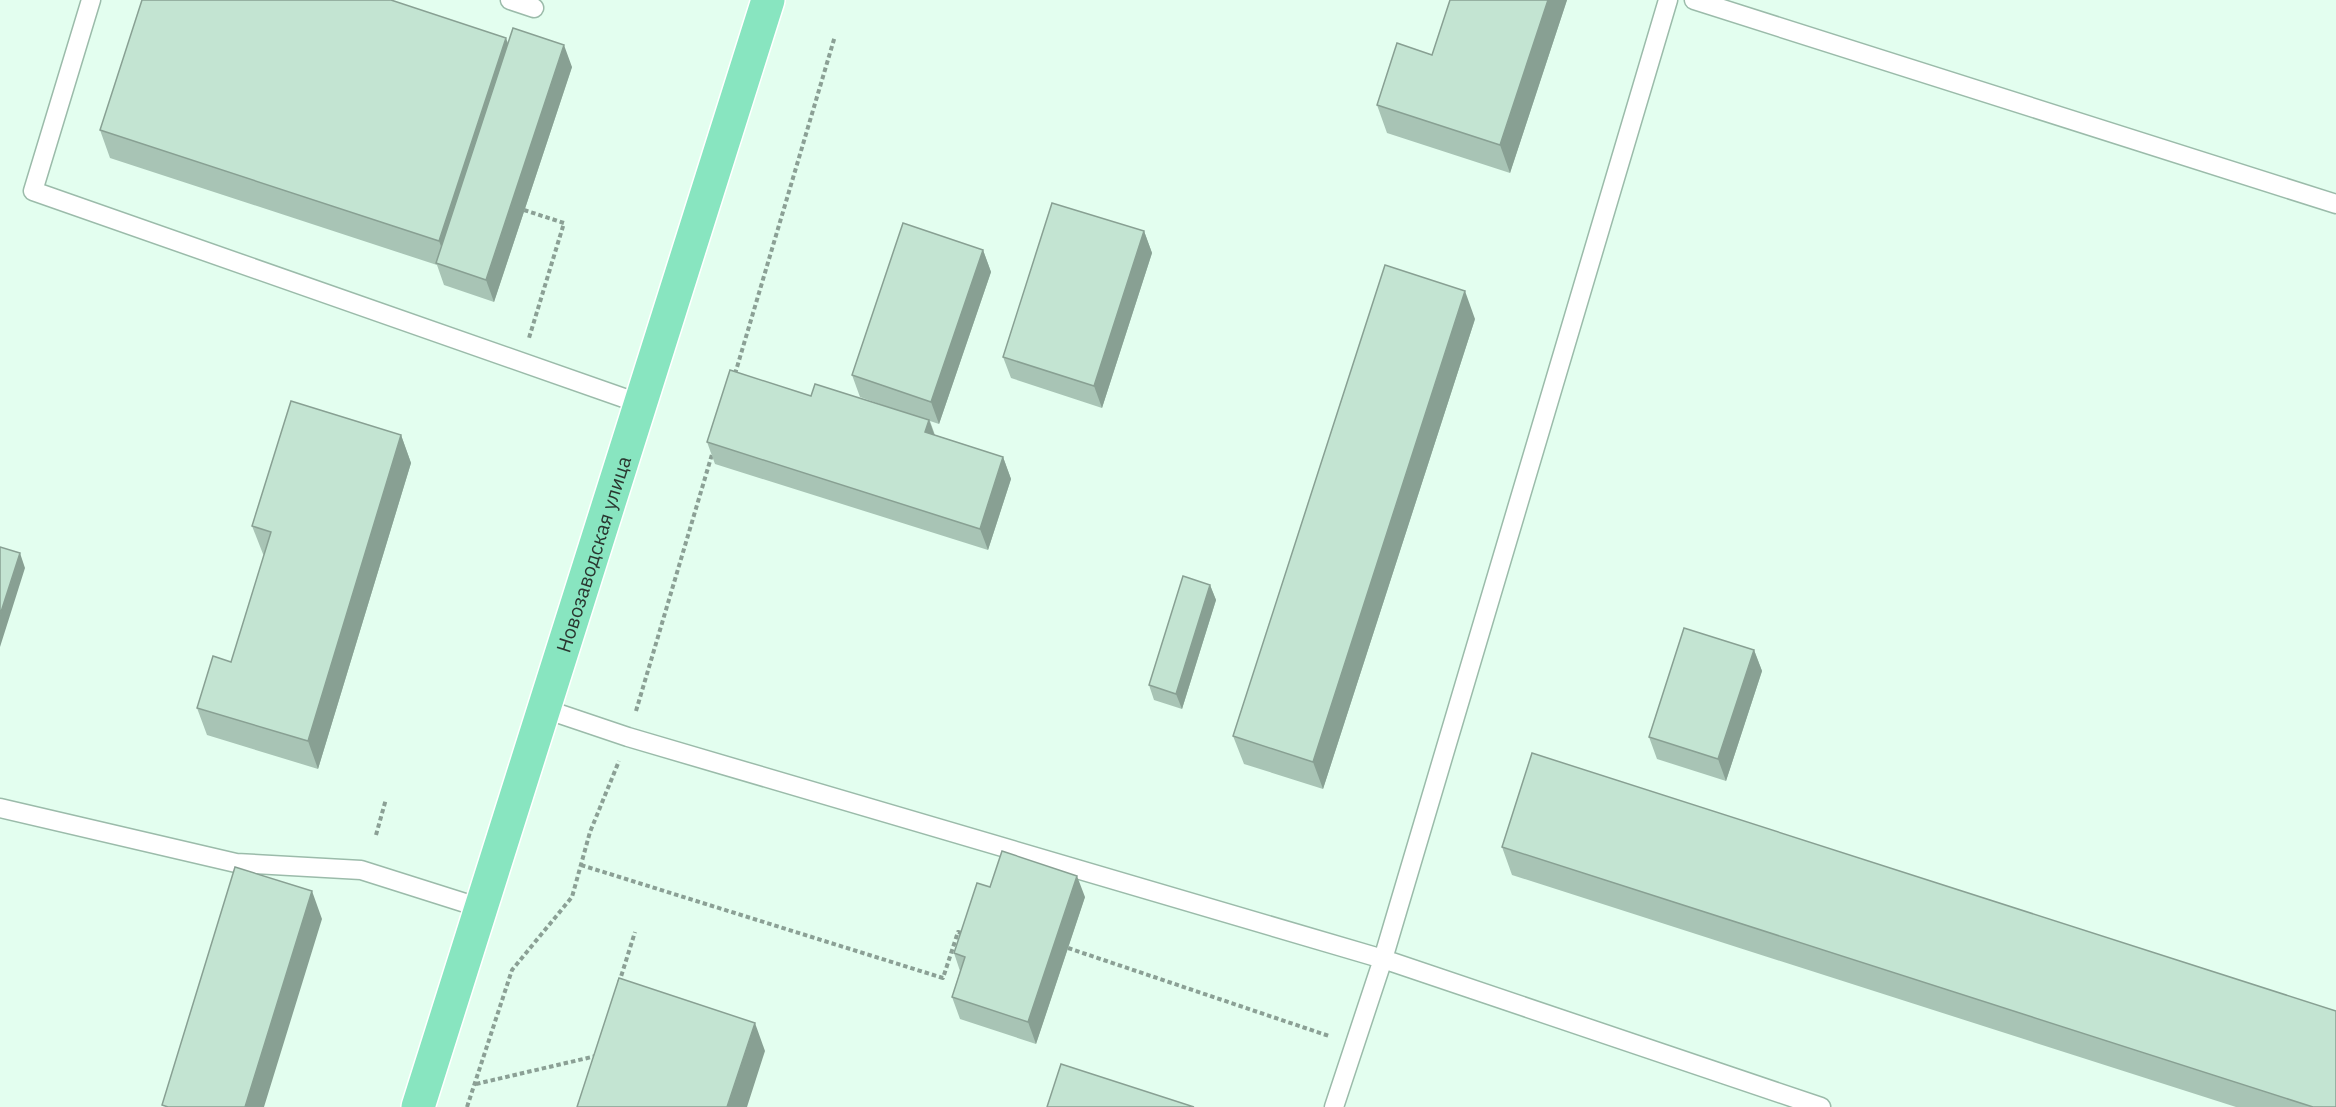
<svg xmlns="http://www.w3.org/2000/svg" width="2336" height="1107" viewBox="0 0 2336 1107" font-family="'IBM Plex Sans',sans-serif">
	<rect width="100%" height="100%" fill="#e3feef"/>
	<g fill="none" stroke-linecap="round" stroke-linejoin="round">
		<defs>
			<path id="lane" d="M91 0 33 191 641 404
				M510 0 534 8
				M1694 0 2336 204
				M545 709 628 737 1383 959 1821 1107
				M0 808 236 863 361 870 481 908
				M1334 1107 1383 959 1668 0"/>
			<g id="primary">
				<path id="s1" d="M418 1107 768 0"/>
			</g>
		</defs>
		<use href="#lane" stroke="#9bbbaa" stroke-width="21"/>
		<use href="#primary" stroke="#fff" stroke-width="36"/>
		<path stroke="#8ba095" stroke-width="4" stroke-dasharray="4.5 3" stroke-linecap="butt" d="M524 210 564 223 529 338
			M735 374 835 36
			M636 711 713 451
			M376 835 386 799
			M581 865 943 978 958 932 965 934
			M1068 948 1329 1036
			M619 983 635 932
			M476 1084 596 1056
			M467 1107 512 970 572 897 590 832 619 761"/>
		<use href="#lane" stroke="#fff" stroke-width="18"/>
		<use href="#primary" stroke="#88e5c0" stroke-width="33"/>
	</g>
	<path fill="#a8c4b5" d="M1450 0H1567L1510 173 1387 133 1377 105 1432 55Z
		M508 44 572 67 494 302 444 285 437 265 110 158 100 130Z
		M1144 231 1152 253 1102 408 1011 378 1003 357Z
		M983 250 991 272 939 424 930 421 935 435 1003 457 1011 479 988 550 715 464 707 442 811 396 885 406 860 397 852 375Z
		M1475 319 1323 789 1244 764 1233 736Z
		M401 435 411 463 318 769 207 735 197 708 231 662 264 555 263 554 252 526Z
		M1210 585 1216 600 1182 709 1154 700 1149 685Z
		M1754 650 1762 671 1726 781 1657 759 1649 737Z
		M1502 847 2336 1107H2236L1512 875Z
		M990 887 1085 897 1036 1044 960 1019 952 997 960 971 954 953Z"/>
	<path fill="#88a093" d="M1548 0H1567L1510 173 1500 145Z
		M506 38 516 65 449 267 439 241Z
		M564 45 572 67 494 302 486 280Z
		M1144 231 1152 253 1102 408 1094 386Z
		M983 250 991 272 939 424 931 402Z
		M1465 291 1475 319 1323 789 1313 762Z
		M929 420 937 442 925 432Z
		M401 435 411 463 318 769 308 741Z
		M1003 457 1011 479 988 550 980 529Z
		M20 553 25 568 0 647V615Z
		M1210 585 1216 600 1182 709 1176 694Z
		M1754 650 1762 671 1726 781 1718 759Z
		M1077 876 1085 897 1036 1044 1028 1022Z
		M312 891 322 919 264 1107H245Z
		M755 1023 765 1051 747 1107H727Z"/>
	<path fill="#c3e4d2" stroke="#88a093" stroke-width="1.5" d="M142 0H391L506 38 439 241 100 130Z
		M1450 0H1548L1500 145 1377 105 1397 43 1432 55Z
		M513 28 564 45 486 280 436 263Z
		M1052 203 1144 231 1094 386 1003 357Z
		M903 223 983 250 931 402 852 375Z
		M1385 265 1465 291 1313 762 1233 736Z
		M730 370 811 396 815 384 929 420 925 432 1003 457 980 529 707 442Z
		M291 401 401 435 308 741 197 708 213 656 231 662 271 532 252 526Z
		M0 547 20 553 0 615Z
		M1183 576 1210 585 1176 694 1149 685Z
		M1684 628 1754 650 1718 759 1649 737Z
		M1532 753 2336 1011V1107H2313L1502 847Z
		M1002 851 1077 876 1028 1022 952 997 965 957 954 953 977 883 990 887Z
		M235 867 312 891 245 1107H168L162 1105Z
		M619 978 755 1023 727 1107H577Z
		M1061 1064 1194 1107H1047Z"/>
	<g text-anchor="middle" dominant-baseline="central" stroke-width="5" stroke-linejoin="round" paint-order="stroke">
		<g font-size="20" fill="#2a3730" stroke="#fff">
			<text stroke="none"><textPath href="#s1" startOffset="580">Новозаводская улица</textPath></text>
		</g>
	</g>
</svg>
